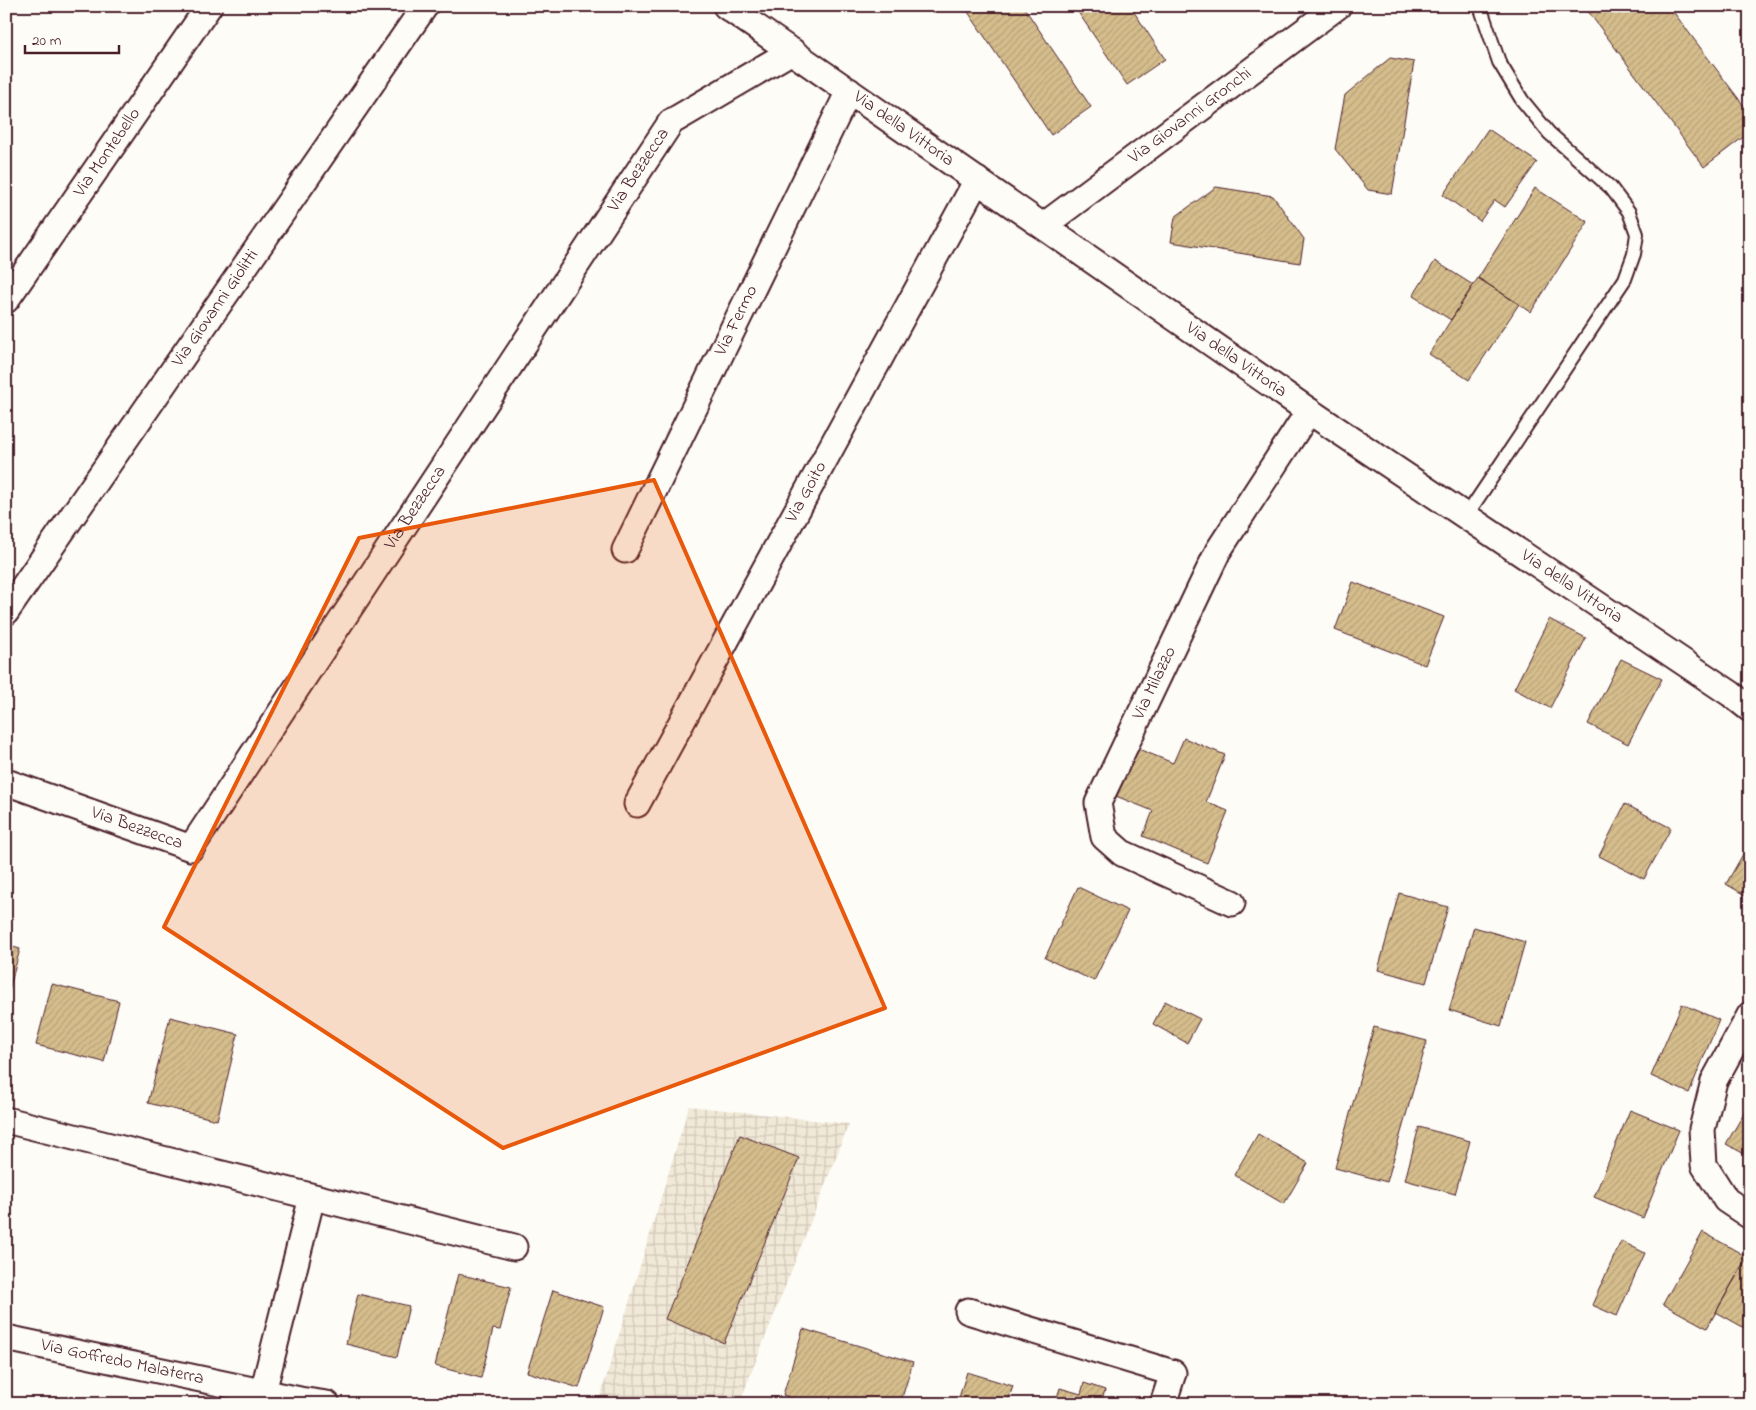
<svg xmlns="http://www.w3.org/2000/svg" width="1756" height="1410" viewBox="0 0 1756 1410" font-family="'Indie Flower',sans-serif">
	<defs>
		<pattern id="industrial-grid" width="8" height="8" patternUnits="userSpaceOnUse" patternTransform="scale(1.25)"><rect width="8" height="8" fill="#f1e9d7"/><path d="M0 4h8M4 0v8" fill="none" stroke="#d0c7b9"/></pattern>
		<pattern id="building-hatch" width="6" height="6" patternUnits="userSpaceOnUse" patternTransform="scale(1.25)"><rect width="6" height="6" fill="#d5bd8c"/><path d="M-1 1l2-2M0 6l6-6M5 7l2-2" fill="none" stroke="#b8a279"/></pattern>
	</defs>
	<rect width="100%" height="100%" fill="#fdfcf7"/>
	<filter id="ink" filterUnits="userSpaceOnUse"><feTurbulence type="fractalNoise" baseFrequency=".02" numOctaves="2"/><feDisplacementMap in="SourceGraphic" scale="10" xChannelSelector="R" yChannelSelector="G"/><feConvolveMatrix kernelMatrix="1 2 1 2 8 2 1 2 1" color-interpolation-filters="sRGB"/></filter>
	<g filter="url(#ink)">
		<path fill="url(#industrial-grid)" d="M689 1106 849 1124 739 1404H598Z"/>
		<path fill="url(#building-hatch)" stroke="#4a1f2b" d="M964 6H1023L1091 107 1051 135Z
			M1074 6H1130L1165 59 1127 85Z
			M1584 6H1669L1750 114V132L1704 167Z
			M1390 58 1414 62 1392 194 1368 190 1335 149 1345 95Z
			M1488 129 1537 162 1505 207 1495 200 1480 221 1443 195Z
			M1216 187 1273 196 1304 239 1300 263 1171 242 1175 217Z
			M1535 188 1588 222 1531 312 1478 278Z
			M1435 261 1473 285 1451 320 1413 296Z
			M1478 278 1519 304 1469 380 1429 354Z
			M1353 582 1444 617 1425 665 1335 630Z
			M1549 619 1586 638 1550 708 1514 689Z
			M1621 659 1662 679 1628 744 1588 724Z
			M1184 738 1225 755 1206 802 1228 811 1207 863 1143 836 1153 811 1116 796 1136 748 1173 763Z
			M1625 804 1671 828 1644 879 1599 856Z
			M1750 842V898L1726 884Z
			M1078 887 1128 911 1094 981 1045 958Z
			M1399 893 1448 907 1426 983 1378 970Z
			M1474 927 1525 942 1501 1026 1449 1010Z
			M6 945 20 949 6 1002Z
			M52 984 119 1001 104 1062 36 1045Z
			M1165 1001 1200 1019 1187 1043 1153 1024Z
			M1682 1004 1719 1020 1689 1093 1651 1076Z
			M170 1017 238 1034 217 1120 148 1103Z
			M1374 1027 1427 1041 1387 1182 1335 1168Z
			M1750 1103V1157L1726 1144Z
			M1630 1110 1679 1130 1643 1218 1594 1197Z
			M1419 1127 1470 1141 1455 1194 1405 1180Z
			M1258 1134 1308 1163 1284 1204 1234 1175Z
			M740 1135 799 1158 724 1343 665 1319Z
			M1703 1232 1747 1257 1707 1328 1663 1304Z
			M1621 1241 1645 1253 1617 1316 1592 1305Z
			M1747 1257 1750 1258V1331L1716 1312Z
			M458 1274 511 1287 500 1330 493 1329 481 1378 435 1366Z
			M553 1290 604 1307 579 1388 527 1372Z
			M358 1294 409 1306 397 1357 346 1344Z
			M803 1329 913 1362 900 1404H810L783 1395Z
			M967 1372 1013 1386 1007 1404H957Z
			M1084 1383 1105 1390 1102 1400 1113 1404H1055L1060 1388 1081 1394Z
			M1520 1398 1538 1404H1518Z"/>
		<g fill="none" stroke-linecap="round" stroke-linejoin="round">
			<defs>
				<path id="service" d="M1466 516 1625 279 1634 254 1637 234 1629 212 1611 188 1549 133 1522 100 1499 62 1480 6"/>
				<g id="minor">
					<path id="s1" d="M726 6 1309 411 1731 694 1750 709"/>
					<path id="s2" d="M1043 226 1338 6"/>
					<path id="s3" d="M6 300 209 6"/>
					<path id="s4" d="M625 550 849 91"/>
					<path id="s5" d="M6 612 425 6"/>
					<path id="s6" d="M6 782 191 848 671 122 792 51"/>
					<path id="s7" d="M637 804 977 180"/>
					<path id="s8" d="M1232 903 1122 853 1104 837 1098 803 1218 551 1309 411"/>
					<path d="M1750 1015 1714 1081 1702 1129 1704 1165 1726 1200 1750 1216"/>
					<path d="M6 1120 514 1247"/>
					<path d="M968 1311 1173 1373 1163 1404"/>
					<path id="s9" d="M6 1338 300 1400 327 1404"/>
					<path d="M263 1392 312 1197"/>
				</g>
			</defs>
			<use href="#service" stroke="#4a1f2b" stroke-width="16"/>
			<use href="#minor" stroke="#4a1f2b" stroke-width="29"/>
			<use href="#service" stroke="#fdfcf7" stroke-width="12"/>
			<use href="#minor" stroke="#fdfcf7" stroke-width="25"/>
		</g>
	</g>
	<path fill="#e8590c" fill-opacity="0.2" stroke="#e8590c" stroke-width="4" stroke-linejoin="round" d="M654 480 885 1008 503 1148 164 927 359 538Z"/>
	<g text-anchor="middle" dominant-baseline="central" stroke-width="4" stroke-linejoin="round" paint-order="stroke">
		<g font-size="18" fill="#4a1f2b" stroke="#fdfcf7">
			<text stroke="none"><textPath href="#s2" startOffset="184">Via Giovanni Gronchi</textPath></text>
			<text stroke="none"><textPath href="#s1" startOffset="216">Via della Vittoria</textPath></text>
			<text stroke="none"><textPath href="#s3" startOffset="179">Via Montebello</textPath></text>
			<text stroke="none"><textPath href="#s6" startOffset="1009">Via Bezzecca</textPath></text>
			<text stroke="none"><textPath href="#s5" startOffset="369">Via Giovanni Giolitti</textPath></text>
			<text stroke="none"><textPath href="#s4" startOffset="255">Via Fermo</textPath></text>
			<text stroke="none"><textPath href="#s1" startOffset="621">Via della Vittoria</textPath></text>
			<text stroke="none"><textPath href="#s7" startOffset="355">Via Goito</textPath></text>
			<text stroke="none"><textPath href="#s6" startOffset="604">Via Bezzecca</textPath></text>
			<text stroke="none"><textPath href="#s1" startOffset="1026">Via della Vittoria</textPath></text>
			<text stroke="none"><textPath href="#s8" startOffset="312">Via Milazzo</textPath></text>
			<text stroke="none"><textPath href="#s6" startOffset="139">Via Bezzecca</textPath></text>
			<text stroke="none"><textPath href="#s9" startOffset="119">Via Goffredo Malaterra</textPath></text>
		</g>
	</g>
	<rect width="1756" height="1410" fill="none" stroke="#fdfcf7" stroke-width="25"/>
	<rect x="12" y="12" width="1731" height="1385" fill="none" stroke="#4a1f2b" stroke-width="2" filter="url(#ink)"/>
	<path d="M25 45v8h94v-8" fill="none" stroke="#4a1f2b" stroke-width="2.5"/>
	<text x="32" y="45" font-size="15" fill="#4a1f2b" stroke="#fdfcf7" stroke-width="4" paint-order="stroke">20 m</text>
</svg>
